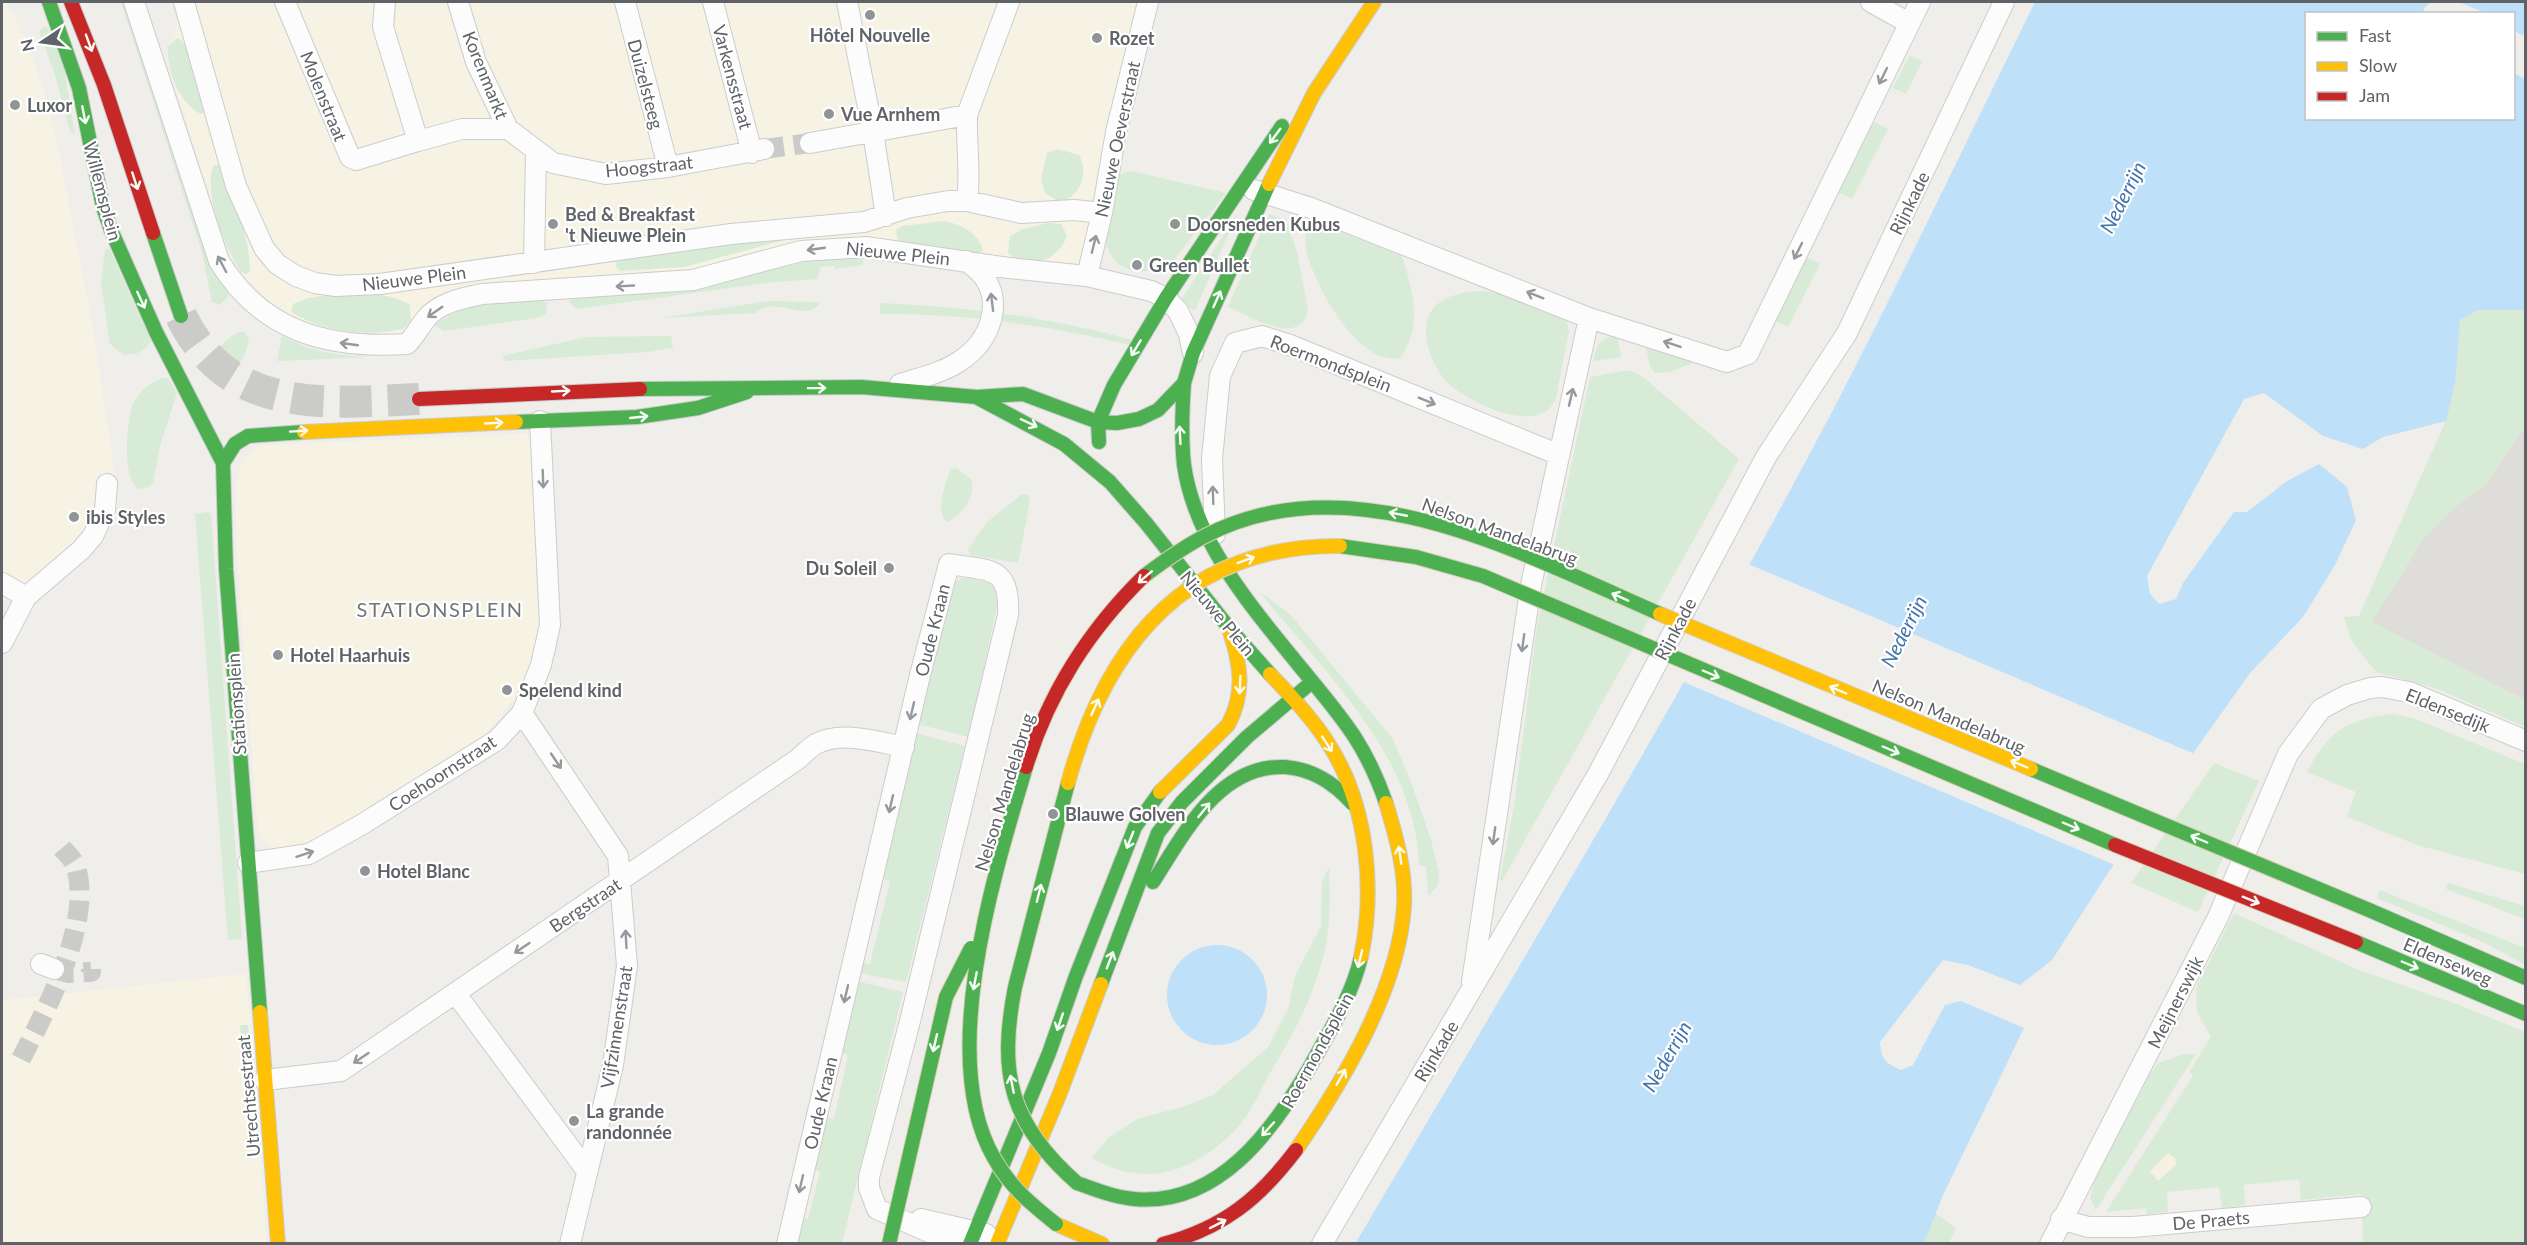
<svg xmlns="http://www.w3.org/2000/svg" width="2527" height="1245" viewBox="0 0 2527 1245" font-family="Lato,sans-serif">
	<rect width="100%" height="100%" fill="#efeeea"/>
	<path fill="#f7f3e4" d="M2 2H6L31 49 55 132 94 335 116 483 90 529 50 576 2 594Z
		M177 2H1141L1081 264 1077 267 863 238H841L806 242 710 268 650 276 501 284 402 335 368 338 332 334 288 317 269 303 240 271 229 251 217 217 168 63V46L175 33 178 19Z
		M528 434 532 439 540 621 531 666 514 699 482 739 313 846 277 850 269 847 258 836 236 542V480L244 458 263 445Z
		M246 974 267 1243H2V1000Z"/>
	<path fill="#dfddda" d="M2478 310H2525V700L2359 617 2446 421 2460 320Z"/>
	<path fill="#d8ebd6" d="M121 2H127L229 291 228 297 220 305 212 302 202 252Z
		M46 26 61 51 75 134 70 131 55 75 39 31Z
		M178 38C193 45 201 95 205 112L201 114C179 104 166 68 168 46Z
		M1910 55 1922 61 1906 94 1893 88Z
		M1874 122 1888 129 1852 199 1838 192Z
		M1058 149 1079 155C1089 173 1081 197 1059 202L1045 193 1041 179 1047 153Z
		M220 164C234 199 249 232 250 271L246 274 241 272C224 244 204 199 213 166Z
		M1131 171 1226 193 1170 265C1141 276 1115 275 1105 241L1118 175Z
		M1238 213 1195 310 1191 309 1182 298Z
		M1269 214 1286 220 1297 252 1308 309C1302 349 1250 316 1228 307Z
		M944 221C960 224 980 233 983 251L973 255 963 254 898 241 896 230 902 226Z
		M1048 223 1061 224 1067 235C1060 260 1029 272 1008 253L1010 236 1023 229Z
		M1317 223 1402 256C1413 291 1423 326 1400 358 1358 367 1312 282 1306 248 1305 242 1306 235 1306 229L1310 224Z
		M796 237 684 267 620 271 616 267V262L621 260 683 247Z
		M109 248 151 341C143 352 137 355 123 355L110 344 101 282 105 250Z
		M842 257 863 258V265L835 269V266L820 267 818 279 774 282 577 309 569 302 574 298 701 287 797 263Z
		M1806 257 1820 264 1788 327 1774 320Z
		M1474 291C1509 290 1537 307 1567 322L1569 331 1556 398C1541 438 1470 403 1449 384 1430 366 1413 320 1440 302 1450 295 1462 293 1474 291Z
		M334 294C358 294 389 291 410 305L411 321 403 329C366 337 323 332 291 312L293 304 308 298Z
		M530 297 547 303 546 314 537 318 444 331 435 326C457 305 500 300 530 297Z
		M769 301 821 302C804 325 778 294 755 313L661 318Z
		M880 303C969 307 1050 317 1136 341L1135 346C1051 326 966 313 880 314Z
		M2478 310H2525V427L2485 486 2454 508 2423 540 2372 622 2525 700V727L2435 688 2376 672 2351 640 2344 617 2359 616 2446 421 2455 382 2460 320Z
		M238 332H244L249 339C247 355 236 375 217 368L214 361C219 346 225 340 238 332Z
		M1617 335 1621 357 1594 361C1595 345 1601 337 1617 335Z
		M282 336C315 353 335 355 371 357L277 361Z
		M671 336 673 348 648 352 504 361 503 356 587 337Z
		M1645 344 1693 363 1670 372 1655 373 1650 366Z
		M1623 371H1632L1643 377 1739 459 1502 881 1500 879 1514 806 1537 626 1590 377Z
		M162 378H168L177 393 161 442 153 482 149 487 138 489C122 479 126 418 134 402 141 390 149 383 162 378Z
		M956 468 971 479C977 496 962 514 947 522 934 511 946 482 951 469Z
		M1022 494 1028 495 1030 501 1018 563 971 555 968 550 987 522Z
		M208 512 211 514 242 939 228 940 195 514Z
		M974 577 993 585 998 601 969 737 917 724 953 583 962 578Z
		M1260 592 1290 614 1393 739 1411 782 1431 840 1439 873 1438 885 1428 896 1426 866H1419C1416 755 1324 673 1260 592Z
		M2392 714 2413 718 2525 764V874L2417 845 2347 817 2356 792 2307 772C2329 731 2345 720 2392 714Z
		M915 733 965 746 906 982 858 973 861 963 870 964 890 881 881 878Z
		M2214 763 2259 781 2198 912 2131 883Z
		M1329 867C1330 896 1331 928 1323 957 1313 998 1292 1037 1270 1073 1260 1090 1251 1113 1238 1127 1197 1171 1146 1190 1092 1158L1108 1138 1137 1119 1182 1107 1213 1095 1268 1047 1288 1009 1295 976 1321 926 1322 882Z
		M2448 883 2525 906V919L2446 889Z
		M2380 890 2525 948V965L2485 943 2377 898Z
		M2234 913 2359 970 2462 1006 2525 1032V1243H2363L2361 1194 2301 1200 2299 1179 2244 1185 2245 1205 2222 1208 2219 1187 2167 1192 2168 1212 2147 1214 2146 1208 2106 1212 2192 1077 2193 1074 2189 1072 2211 1037 2197 1012 2196 988Z
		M856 981 903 992 842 1243 793 1244 800 1217 808 1219 820 1172 811 1169 824 1117 834 1119 848 1055 840 1052Z
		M240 1025H248L254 1098 247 1110Z
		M2184 1054H2196L2096 1210 2090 1198 2094 1182 2150 1074 2158 1063Z
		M1935 1213 1956 1228 1949 1243H1924Z"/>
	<path fill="#f6f1e1" d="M2168 1153 2175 1158 2176 1165 2158 1181 2150 1171Z"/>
	<path fill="#bfe0f9" d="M2035 2H2431L2424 8 2423 13 2306 14V118H2514V73L2525 79V310H2478L2460 320 2455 382 2446 421 2383 437 2363 449 2323 436 2264 393 2244 399 2147 576 2150 594 2159 604 2176 599 2183 583 2234 512H2247L2287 481 2319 464 2347 487 2356 520 2335 565 2303 617 2250 673 2108 873 2052 960 2020 985 1968 965 1943 960 1880 1042C1881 1059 1885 1063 1901 1070L1913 1065 1945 1005 1961 1001 2024 1028 1943 1195 1924 1243 1355 1244C1518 968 1684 693 1833 410 1903 275 1968 138 2035 2Z
		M2459 2H2525V34L2521 35 2514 30V14L2485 13Z
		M1167 995a50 50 0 1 1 100 0a50 50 0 1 1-100 0Z"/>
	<path fill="#efeeea" d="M1746 563 2197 755 2117 866 1679 680Z"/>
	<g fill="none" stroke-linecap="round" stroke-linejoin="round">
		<path stroke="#cbcbca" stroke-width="20" stroke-dasharray="20 10" stroke-linecap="butt" d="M764 149 810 143
			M54 969 68 973 91 972V969
			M21 1059C46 1010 93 923 76 867 74 860 67 854 62 848"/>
		<path stroke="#cbcbca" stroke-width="32" stroke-dasharray="32 16" stroke-linecap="butt" d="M181 316C229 415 324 403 419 399"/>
		<defs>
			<path id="street" d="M134 2 219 261C262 332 328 349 407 344 415 336 418 329 425 320 437 303 463 298 482 294L693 280 801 251 866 247 1009 268 1087 276 1151 291 1166 298 1178 311 1189 334 1193 353
				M184 2 236 186 264 248 277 264 296 276 315 283 336 286 380 284 731 234 864 222 907 208 948 201H967L1021 213 1074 210 1102 213
				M285 2 350 157 356 160 418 141
				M385 2 383 27 418 141 462 129H508
				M458 2 476 62 508 129 553 163 606 174 668 167 764 149
				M625 2 668 167
				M713 2 752 153
				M847 2 873 132 886 216
				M1871 2 1909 23
				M967 115C966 144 971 172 967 201
				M810 143 967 115 1009 2
				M1254 190 1311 208 1589 318 1727 362 1748 354 1920 2
				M534 263 536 152
				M1087 276 1102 213 1116 132 1148 2
				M900 384C920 378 942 373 960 361 988 343 1004 306 984 277 980 271 972 266 967 261
				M1215 534 1212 459 1220 376 1235 343 1262 336 1290 345 1557 454
				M2 583 26 597
				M2 643 26 597 81 550 93 536 105 510 107 484
				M522 713 618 856 627 966 613 1065 570 1244
				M248 863 309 854 361 825 497 740 522 713 541 665 550 625 540 421
				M41 964 54 969
				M1472 982 1531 585 1589 318
				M456 994 587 1171
				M265 1080 341 1071 798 759C804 754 810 747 816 744 841 730 878 742 904 747
				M921 1219 986 1234
				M2061 1219 2088 1227H2133L2361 1207
				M787 1244 920 675 949 564C990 571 1010 565 1008 615L910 1021 869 1177V1188L877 1209 956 1244
				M1322 1244 1598 774 1766 457 1847 333 2004 2
				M2050 1244 2218 917 2288 754 2321 709 2347 695 2370 688 2382 687 2409 692 2526 741"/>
			<path id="fast" d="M49 2 79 88 103 207 111 230 156 332 223 463
				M153 233 181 316
				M1184 383C1182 411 1181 437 1184 465 1195 543 1254 610 1302 669 1341 717 1365 742 1386 803
				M640 389 861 387 977 397 1023 394 1098 422 1117 423 1139 419 1158 410 1184 383 1193 353 1269 184
				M978 398 1064 444 1110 482 1146 523 1230 629 1270 674
				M516 422 637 417 698 408 747 392
				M1099 442 1098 422 1114 385 1166 298 1282 126
				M1153 882C1184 834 1219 764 1285 767 1313 769 1334 783 1352 803
				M2369 910 2526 978
				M2356 942 2526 1014
				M1101 984 1158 833 1182 802 1247 737 1306 687
				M260 1012 226 569 223 463 235 444 248 436 304 432
				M1077 1183C1096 1190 1114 1197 1134 1199 1219 1207 1274 1129 1311 1065 1330 1030 1352 996 1361 957
				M970 1244 1049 1053 1076 976 1135 827 1160 792"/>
			<path id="slow" d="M1269 184 1314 93 1374 2
				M304 432 516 422
				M1270 674C1292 697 1315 721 1331 748 1368 808 1375 890 1361 957
				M1160 792 1228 725C1245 694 1241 665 1230 632
				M260 1012 278 1244
				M1296 1150C1342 1083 1399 989 1404 906 1406 871 1396 836 1386 803
				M1056 1224 1102 1244
				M997 1244 1060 1093 1101 984"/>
			<path id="jam" d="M71 2 104 85 153 233
				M419 399 640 389
				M1163 1244C1223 1228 1259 1199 1296 1150"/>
		</defs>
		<use href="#street" stroke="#cbcccc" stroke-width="22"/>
		<use href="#fast" stroke="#cacacb" stroke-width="16"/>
		<use href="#slow" stroke="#cacacb" stroke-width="16"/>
		<use href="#jam" stroke="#cacacb" stroke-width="16"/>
		<use href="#street" stroke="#fdfcfc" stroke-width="20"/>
		<use href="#fast" stroke="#4caf50" stroke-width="14"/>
		<use href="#slow" stroke="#ffc107" stroke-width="14"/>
		<use href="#jam" stroke="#c62828" stroke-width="14"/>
		<defs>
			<path id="fast-bridge" d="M1340 546 1416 557 1483 576 2115 845
				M1144 576C1164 561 1183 547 1205 536 1352 459 1524 555 1660 614
				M1026 767C995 871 936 1058 994 1158 1010 1187 1031 1204 1056 1224
				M2031 769 2369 910
				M1068 783 1015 987C998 1074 1010 1124 1077 1183
				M889 1244 946 997 971 948"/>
			<path id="slow-bridge" d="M1660 614 2031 769
				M1068 783C1106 644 1186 545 1340 546"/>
			<path id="jam-bridge" d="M1026 767C1049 692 1088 631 1144 576
				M2115 845 2356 942"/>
		</defs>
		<use href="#fast-bridge" stroke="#d7ceb8" stroke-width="16" stroke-linecap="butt"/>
		<use href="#slow-bridge" stroke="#d7ceb8" stroke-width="16" stroke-linecap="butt"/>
		<use href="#jam-bridge" stroke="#d7ceb8" stroke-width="16" stroke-linecap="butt"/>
		<use href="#fast-bridge" stroke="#4caf50" stroke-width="14"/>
		<use href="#slow-bridge" stroke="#ffc107" stroke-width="14"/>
		<use href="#jam-bridge" stroke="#c62828" stroke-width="14"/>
	</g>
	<defs><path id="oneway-shaft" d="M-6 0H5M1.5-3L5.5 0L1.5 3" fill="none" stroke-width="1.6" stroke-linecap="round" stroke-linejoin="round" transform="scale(1.5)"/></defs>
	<g stroke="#f6fbf6">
		<use href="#oneway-shaft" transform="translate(89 43) rotate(70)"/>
		<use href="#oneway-shaft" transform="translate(84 115) rotate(79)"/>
		<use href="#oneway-shaft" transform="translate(1275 136) rotate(126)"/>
		<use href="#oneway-shaft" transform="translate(135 181) rotate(72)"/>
		<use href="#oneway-shaft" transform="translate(1217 299) rotate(-66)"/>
		<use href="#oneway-shaft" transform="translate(141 300) rotate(65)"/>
		<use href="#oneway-shaft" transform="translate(1136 348) rotate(121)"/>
		<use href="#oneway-shaft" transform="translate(817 388) rotate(-1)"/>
		<use href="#oneway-shaft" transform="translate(561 391) rotate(-3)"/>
		<use href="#oneway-shaft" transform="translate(639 417) rotate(-6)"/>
		<use href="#oneway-shaft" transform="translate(494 423) rotate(-3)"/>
		<use href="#oneway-shaft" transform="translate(1029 423) rotate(25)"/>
		<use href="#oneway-shaft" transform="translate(299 431) rotate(-4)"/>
		<use href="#oneway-shaft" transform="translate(1180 435) rotate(-93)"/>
		<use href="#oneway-shaft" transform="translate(1398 514) rotate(-169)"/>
		<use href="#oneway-shaft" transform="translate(1246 560) rotate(-20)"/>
		<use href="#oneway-shaft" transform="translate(1145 577) rotate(140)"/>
		<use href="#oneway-shaft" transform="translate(1620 597) rotate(-156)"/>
		<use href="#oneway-shaft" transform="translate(1711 674) rotate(23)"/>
		<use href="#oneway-shaft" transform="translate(1240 685) rotate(93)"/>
		<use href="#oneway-shaft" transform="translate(1838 690) rotate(-157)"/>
		<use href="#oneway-shaft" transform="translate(1095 707) rotate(-65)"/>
		<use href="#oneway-shaft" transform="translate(1327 744) rotate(57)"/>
		<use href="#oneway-shaft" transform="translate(1891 750) rotate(23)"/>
		<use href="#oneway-shaft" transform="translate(2019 764) rotate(-157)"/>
		<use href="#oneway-shaft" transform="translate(1204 810) rotate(-51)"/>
		<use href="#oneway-shaft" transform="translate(2071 826) rotate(23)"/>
		<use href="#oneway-shaft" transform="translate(2199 839) rotate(-157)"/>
		<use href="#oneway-shaft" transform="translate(1130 840) rotate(112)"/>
		<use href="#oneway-shaft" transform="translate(1400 855) rotate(-98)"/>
		<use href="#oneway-shaft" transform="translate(1039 893) rotate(-76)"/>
		<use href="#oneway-shaft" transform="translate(2251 900) rotate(22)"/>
		<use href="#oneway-shaft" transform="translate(1360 959) rotate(104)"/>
		<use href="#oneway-shaft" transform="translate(1110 960) rotate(-69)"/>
		<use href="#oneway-shaft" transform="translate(2410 965) rotate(23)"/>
		<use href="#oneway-shaft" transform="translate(975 981) rotate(101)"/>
		<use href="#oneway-shaft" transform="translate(1060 1022) rotate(109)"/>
		<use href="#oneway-shaft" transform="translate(935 1043) rotate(103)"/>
		<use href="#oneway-shaft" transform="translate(1341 1077) rotate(-60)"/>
		<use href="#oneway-shaft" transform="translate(1012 1084) rotate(-101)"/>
		<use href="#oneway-shaft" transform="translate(1268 1129) rotate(132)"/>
		<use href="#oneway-shaft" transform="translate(1218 1224) rotate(-27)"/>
	</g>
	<g stroke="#96999c">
		<use href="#oneway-shaft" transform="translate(1883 76) rotate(116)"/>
		<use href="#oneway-shaft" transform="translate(1094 244) rotate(-76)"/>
		<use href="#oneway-shaft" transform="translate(816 249) rotate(172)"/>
		<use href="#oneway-shaft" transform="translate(1798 251) rotate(116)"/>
		<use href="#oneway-shaft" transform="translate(222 264) rotate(-118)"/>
		<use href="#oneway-shaft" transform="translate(625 286) rotate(177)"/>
		<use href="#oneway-shaft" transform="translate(1535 295) rotate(-158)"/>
		<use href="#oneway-shaft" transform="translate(992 302) rotate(-97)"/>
		<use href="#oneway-shaft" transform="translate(435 312) rotate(145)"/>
		<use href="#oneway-shaft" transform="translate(349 344) rotate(-172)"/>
		<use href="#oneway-shaft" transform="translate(1672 344) rotate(-162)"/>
		<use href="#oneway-shaft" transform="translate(1571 397) rotate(-77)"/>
		<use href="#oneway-shaft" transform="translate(1427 401) rotate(22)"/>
		<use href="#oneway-shaft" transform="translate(543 479) rotate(88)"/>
		<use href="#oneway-shaft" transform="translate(1213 495) rotate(-92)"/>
		<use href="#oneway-shaft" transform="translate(1523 643) rotate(98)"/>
		<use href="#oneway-shaft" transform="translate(912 711) rotate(103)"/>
		<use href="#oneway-shaft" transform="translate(556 761) rotate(56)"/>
		<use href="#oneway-shaft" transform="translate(891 804) rotate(103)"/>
		<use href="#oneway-shaft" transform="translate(1494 836) rotate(98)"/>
		<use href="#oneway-shaft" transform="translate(305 854) rotate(-18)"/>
		<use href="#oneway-shaft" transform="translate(626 939) rotate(-93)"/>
		<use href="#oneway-shaft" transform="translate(522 948) rotate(146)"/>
		<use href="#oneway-shaft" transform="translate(846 994) rotate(103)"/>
		<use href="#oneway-shaft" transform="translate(361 1058) rotate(146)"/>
		<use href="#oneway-shaft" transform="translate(801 1184) rotate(103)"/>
	</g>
	<g fill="#919496" stroke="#fff" stroke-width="2">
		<circle cx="870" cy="15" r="6"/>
		<circle cx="1097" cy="38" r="6"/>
		<circle cx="15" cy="105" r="6"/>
		<circle cx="829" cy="114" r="6"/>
		<circle cx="553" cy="224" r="6"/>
		<circle cx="1175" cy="224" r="6"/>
		<circle cx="1137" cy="265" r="6"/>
		<circle cx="74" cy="517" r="6"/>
		<circle cx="889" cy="568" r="6"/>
		<circle cx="278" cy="655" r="6"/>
		<circle cx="507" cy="690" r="6"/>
		<circle cx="1053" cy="814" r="6"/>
		<circle cx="365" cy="871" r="6"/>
		<circle cx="574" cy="1121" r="6"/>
	</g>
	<g text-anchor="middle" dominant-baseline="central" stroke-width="4.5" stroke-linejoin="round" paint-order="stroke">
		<g font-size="18" font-weight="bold" fill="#5f6368" stroke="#fff" text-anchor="start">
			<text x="870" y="35" text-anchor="middle">Hôtel Nouvelle</text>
			<text x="1109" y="38">Rozet</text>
			<text x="27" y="105">Luxor</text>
			<text x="841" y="114">Vue Arnhem</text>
			<text x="565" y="214">Bed &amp; Breakfast<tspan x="565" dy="21">'t Nieuwe Plein</tspan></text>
			<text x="1187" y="224">Doorsneden Kubus</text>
			<text x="1149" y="265">Green Bullet</text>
			<text x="86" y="517">ibis Styles</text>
			<text x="877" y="568" text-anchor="end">Du Soleil</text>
			<text x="290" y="655">Hotel Haarhuis</text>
			<text x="519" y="690">Spelend kind</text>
			<text x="1065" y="814">Blauwe Golven</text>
			<text x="377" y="871">Hotel Blanc</text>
			<text x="586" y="1111">La grande<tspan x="586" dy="21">randonnée</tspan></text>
		</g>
		<g font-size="18" fill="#5f6368" stroke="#fff">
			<text transform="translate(486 75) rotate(68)">Korenmarkt</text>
			<text transform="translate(733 77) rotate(75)">Varkensstraat</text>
			<text transform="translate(646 84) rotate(75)">Duizelsteeg</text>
			<text transform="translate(324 96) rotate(68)">Molenstraat</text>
			<text transform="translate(1117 139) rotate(-78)">Nieuwe Oeverstraat</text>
			<text transform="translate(649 166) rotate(-6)">Hoogstraat</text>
			<text transform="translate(103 191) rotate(75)">Willemsplein</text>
			<text transform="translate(1909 203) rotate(-64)">Rijnkade</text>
			<text transform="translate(898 253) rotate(6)">Nieuwe Plein</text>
			<text transform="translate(414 278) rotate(-7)">Nieuwe Plein</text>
			<text transform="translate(1331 363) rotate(21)">Roermondsplein</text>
			<text transform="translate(1500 531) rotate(20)">Nelson Mandelabrug</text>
			<text transform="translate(1218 613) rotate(50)">Nieuwe Plein</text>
			<text transform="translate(1675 629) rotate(-62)">Rijnkade</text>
			<text transform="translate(932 630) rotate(-76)">Oude Kraan</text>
			<text transform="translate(236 704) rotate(-94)">Stationsplein</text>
			<text transform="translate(2448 710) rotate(22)">Eldensedijk</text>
			<text transform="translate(1949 716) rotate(23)">Nelson Mandelabrug</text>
			<text transform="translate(442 773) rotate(-33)">Coehoornstraat</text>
			<text transform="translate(1004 792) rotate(-73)">Nelson Mandelabrug</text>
			<text transform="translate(585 905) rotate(-34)">Bergstraat</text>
			<text transform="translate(2448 961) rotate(23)">Eldenseweg</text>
			<text transform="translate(2175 1002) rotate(-63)">Meijnerswijk</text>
			<text transform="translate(616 1027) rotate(-81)">Vijfzinnenstraat</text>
			<text transform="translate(1317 1050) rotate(-61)">Roermondsplein</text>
			<text transform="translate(1436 1051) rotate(-59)">Rijnkade</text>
			<text transform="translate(248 1096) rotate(-95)">Utrechtsestraat</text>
			<text transform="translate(820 1103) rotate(-77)">Oude Kraan</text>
			<text transform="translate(2211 1220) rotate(-5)">De Praets</text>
		</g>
		<g font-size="20" font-style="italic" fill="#4174aa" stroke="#fff">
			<text transform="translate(2122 197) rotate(-63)">Nederrijn</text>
			<text transform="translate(1903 631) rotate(-63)">Nederrijn</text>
			<text transform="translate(1666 1056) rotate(-60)">Nederrijn</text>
		</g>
		<g font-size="20" letter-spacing="1.5" fill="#70757a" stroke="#fff">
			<text x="440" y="609">STATIONSPLEIN</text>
		</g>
	</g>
	<rect width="2527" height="1245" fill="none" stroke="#5f6368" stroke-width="6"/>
	<rect x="2305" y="12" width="210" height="108" fill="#ffffff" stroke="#bfc1c3" stroke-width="1.5"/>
	<rect x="2317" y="32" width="30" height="9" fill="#4caf50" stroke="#bfc1c3" stroke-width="1.5"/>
	<text x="2359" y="42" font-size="18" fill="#5f6368">Fast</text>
	<rect x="2317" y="62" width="30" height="9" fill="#ffc107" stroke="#bfc1c3" stroke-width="1.5"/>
	<text x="2359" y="72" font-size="18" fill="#5f6368">Slow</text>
	<rect x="2317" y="92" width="30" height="9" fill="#c62828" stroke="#bfc1c3" stroke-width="1.5"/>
	<text x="2359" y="102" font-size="18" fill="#5f6368">Jam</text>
	<g transform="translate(42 42) rotate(257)" stroke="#ffffff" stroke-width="4.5" paint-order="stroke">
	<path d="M0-4.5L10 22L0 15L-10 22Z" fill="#5f6368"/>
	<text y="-9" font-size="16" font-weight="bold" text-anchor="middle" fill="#5f6368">N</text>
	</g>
</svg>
